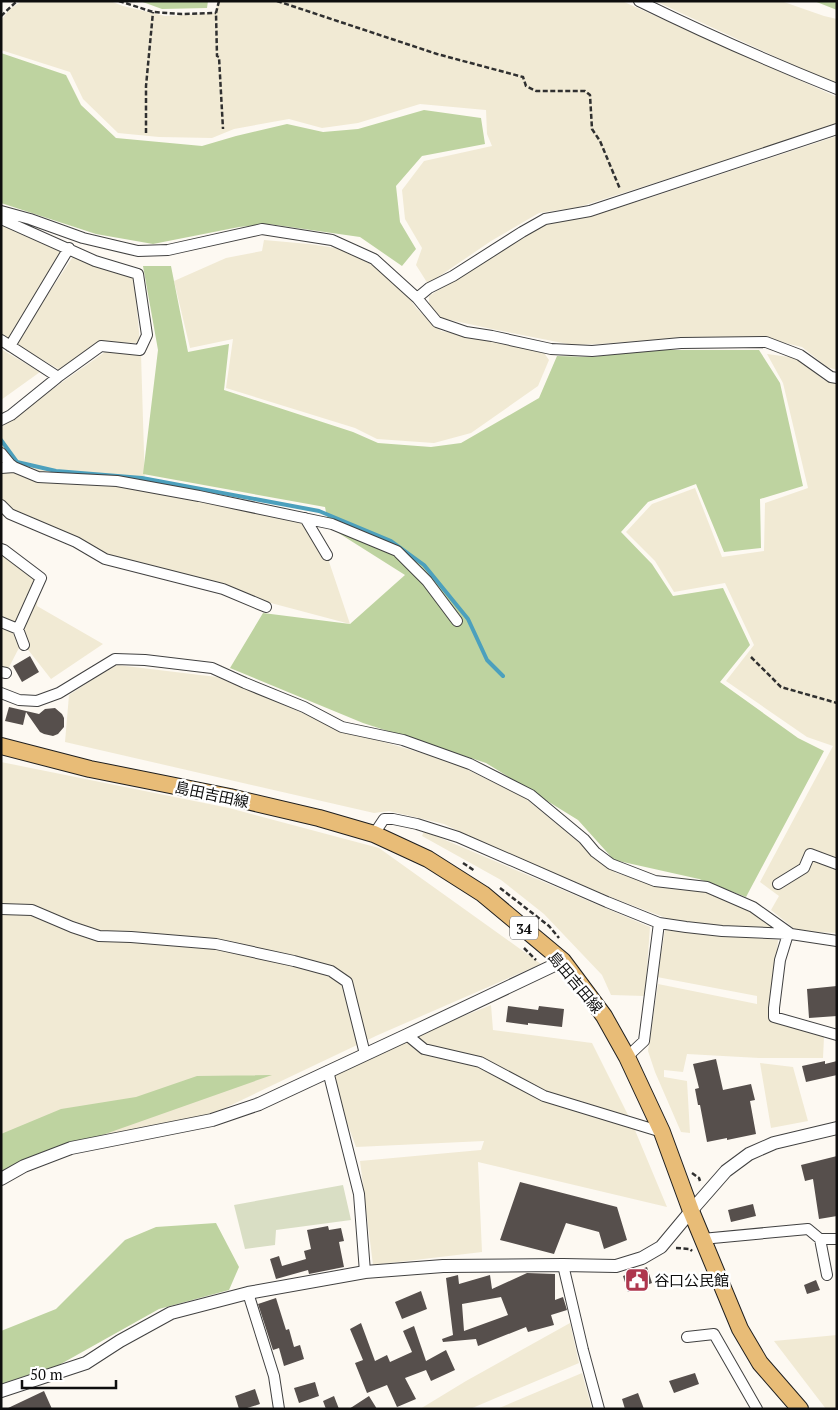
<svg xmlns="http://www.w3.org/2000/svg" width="838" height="1410" viewBox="0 0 838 1410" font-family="'PT Serif','Noto Sans JP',serif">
	<rect width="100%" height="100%" fill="#fdf9f2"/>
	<path fill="#f1ead4" d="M22 1H110L123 6 165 16 215 13 218 1H622L837 97V125L579 207 539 213 491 241 428 284 416 265 422 248 405 219 402 190 424 161 492 146 487 134 486 110 420 104 358 123 322 128 289 119 234 129 212 138 159 137 118 133 83 99 70 72 1 50V20L10 9Z
		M655 1H781L824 16 837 19V83L804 70Z
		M837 136V370L827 367 802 347 768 339 695 337 599 344 573 345 492 329 441 318 429 305V296L542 225 640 201Z
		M1 224 64 252 9 340 1 334Z
		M264 240 309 244 342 249 374 266 403 290 417 309 441 331 542 350 549 360 538 386 471 433 434 443 377 439 355 428 226 388 233 339 190 348 174 281 226 258 262 251Z
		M74 255 98 267 134 277 140 343 98 342 60 370 15 344Z
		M112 347 141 354 145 486 317 526 350 624 109 560 10 514H1V468L13 467 1 452V427L61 383Z
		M1 349 40 372 1 400Z
		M767 354 797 358 824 380 837 384V933L797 931 771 910 779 896 760 882 833 746 807 737 726 681 754 645 725 583 674 592 655 561 626 532 652 504 695 488 722 557 764 551 765 503 808 488 783 383Z
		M1 550 40 573 37 606 103 644 51 679 22 642 6 673 1 672Z
		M117 665 217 677 343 730 452 762 525 798 616 873 672 889 702 891 752 912 780 931 674 921 613 898 493 848 444 824 389 811 374 813 65 742 69 695 98 676Z
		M1 762 229 808 379 848 541 964 378 1035 206 1117 1 1153Z
		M424 831 650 927 645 996 611 995 602 975 544 914 501 880 422 836Z
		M665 930 778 940 772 1022 824 1037 823 1058H759L687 1054 683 1072 664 1070V1077L687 1081 690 1133 681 1132 655 1072 648 1051 658 984 757 1004V996L657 977Z
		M491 1005 493 1030 592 1043 632 1123 667 1207 478 1162 482 1252 373 1265 360 1161 481 1150 484 1141 356 1147 328 1071Z
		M760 1063 793 1067 808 1121 771 1128Z
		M570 1323 579 1363 470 1409H420L466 1381Z
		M837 1335V1409H826L774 1341Z
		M582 1373 592 1409H497Z"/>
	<path fill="#bed3a0" d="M140 1H208L207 8 162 9Z
		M814 1H837V10Z
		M1 53 66 75 81 105 116 138 202 146 236 136 287 124 323 132 358 129 424 110 481 118 485 144 422 156 396 186 400 222 416 249 402 266 360 237 269 224 239 227 153 244 96 234 1 203Z
		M143 266H171L188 352 229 344 224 390 353 432 378 443 431 447 461 443 539 398 557 356 591 357 654 350H759L780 383 803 486 760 499 761 548 724 552 696 484 648 502 621 532 652 564 673 596 723 588 750 645 720 682 798 738 824 751 746 897 699 879 614 860 578 820 486 763 363 723 230 668 263 613 350 624 405 575 329 527 325 507 143 474 158 350Z
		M272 1075 6 1169 1 1172V1134L61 1109 136 1097 197 1076Z
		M216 1223 239 1267 229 1290 159 1309 59 1365 1 1384V1331L56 1309 125 1240 156 1227Z"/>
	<path fill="#d9dec4" d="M343 1185 351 1220 276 1230 275 1245 245 1249 234 1205Z"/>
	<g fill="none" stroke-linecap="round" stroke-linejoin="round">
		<path stroke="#4ca0bd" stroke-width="4" d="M1 440 17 462 56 471 142 478 319 511 391 541 424 565 468 619 487 660 503 676"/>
	</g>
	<path fill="#564f4c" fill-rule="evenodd" d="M30 656 39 672 22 682 13 666Z
		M9 707 39 714 45 709 55 708 62 714 64 718V727L58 734 53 736 44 734 40 732 26 712 23 725 5 721Z
		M837 986V1016L809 1018 807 989Z
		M508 1006 538 1010 539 1006 564 1009 562 1027 528 1023V1025L506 1022Z
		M716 1059 723 1090 751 1084 755 1100 750 1101 756 1134 727 1140V1138L707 1142 700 1105H698L695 1089 699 1088 693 1064Z
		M825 1061V1064L837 1061V1075L806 1082 802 1066Z
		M837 1156V1216L819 1219 813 1179 805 1181 801 1165Z
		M520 1182 617 1207 627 1240 604 1249 599 1232 566 1223 554 1254 500 1240Z
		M753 1204 756 1216 731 1222 728 1210Z
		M328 1226 329 1230 341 1228 344 1241 339 1242 344 1267 309 1274 308 1270 276 1279 270 1259 279 1256 282 1266 306 1259 304 1251 311 1249 307 1230Z
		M647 1267 652 1283 628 1292 623 1276Z
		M527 1273 555 1274V1300L563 1297 567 1310 551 1315 554 1325 528 1332 526 1327 478 1346 476 1339 443 1342 442 1339 453 1335 446 1278 458 1275 459 1284 490 1275 492 1289ZM501 1297 508 1315 464 1331 462 1304Z
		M816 1280 820 1290 807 1294 804 1285Z
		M421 1291 427 1309 402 1319 395 1302Z
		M276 1298 286 1330 289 1329 294 1347 300 1345 304 1359 284 1366 279 1348 273 1350 258 1304Z
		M361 1323 375 1361 387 1355 390 1362 412 1352 403 1331 414 1326 426 1361 446 1350 455 1370 431 1381 426 1370 405 1378 416 1399 397 1407 387 1385 367 1393 355 1363 363 1360 350 1329Z
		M695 1373 699 1384 674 1393 669 1381Z
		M315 1382 319 1396 299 1403 294 1388Z
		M255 1389 260 1404 244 1409H239L235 1396Z
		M44 1391 52 1409H6Z
		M638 1393 644 1409H625L622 1399Z
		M334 1396 339 1409H326L323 1401Z
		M369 1396 377 1409H349Z"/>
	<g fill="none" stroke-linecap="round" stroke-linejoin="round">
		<defs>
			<path id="minor" d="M639 1C704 33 770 62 837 89
				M1 211 30 219 83 238 138 251 168 250 262 229 332 240 374 259 417 298 437 322 466 332 492 336 551 349 592 351 681 343 766 342 800 355 831 377 837 378
				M1 219 95 261 138 274 147 335 140 350 101 346 58 377 11 415 1 420
				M417 298 429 288 453 276 522 232 545 219 590 211 837 129
				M1 340 58 377
				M10 346 69 248
				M1 453 10 464 14 467 1 468
				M14 467 38 477 117 481 199 496 332 524 397 551 427 581 457 621
				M1 505 10 514 76 542 105 559 223 589 266 607
				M305 518 327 555
				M1 549 4 550 41 578 18 629
				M1 622 18 629 24 645
				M1 672 6 673
				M1 693 19 700 37 701 59 693 115 659 145 660 212 668 245 683 304 707 342 727 403 740 470 764 531 795 584 839 595 852 611 864 655 881 707 887 753 907 791 934
				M374 834 384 819H393L417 824 458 837 607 902 659 923 686 927 722 931 791 934 837 941
				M778 884 804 868 810 854 837 864
				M1 909 32 910 72 927 99 936 131 937 216 944 294 961 331 971 347 982 365 1054
				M788 934 780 960 774 1008V1017L837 1035
				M407 1035 424 1049 480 1062 544 1096 662 1132
				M627 1057 644 1041 659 923
				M328 1071 359 1194 365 1272
				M702 1239 808 1229 820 1239 827 1275
				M820 1239H837
				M563 1265 583 1350 599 1409
				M248 1293 274 1376 279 1409
				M687 1337 714 1334 757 1409"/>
			<path id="tertiary" d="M1 1179 24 1166 71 1148 212 1120 259 1104 407 1035 563 961
				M1 1391 86 1363 120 1341 171 1313 248 1293 365 1272 443 1266 563 1265 616 1266 642 1258 661 1247 691 1211 726 1171 749 1154 774 1143 837 1128"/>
			<path id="primary" d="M1 746 90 769 230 797 319 818 374 834 428 859 483 894 563 961 604 1016 627 1057 662 1132 691 1211 740 1329 760 1363 800 1409"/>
		</defs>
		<use href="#minor" stroke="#414141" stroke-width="12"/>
		<use href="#tertiary" stroke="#414141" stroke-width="14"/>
		<use href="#primary" stroke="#1f1f1f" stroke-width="18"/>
		<path stroke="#303030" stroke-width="2.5" stroke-dasharray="5 2.5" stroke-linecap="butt" d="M119 1 153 12 182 14 216 13
			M219 1 216 13 217 56 219 57 223 129
			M277 1 437 54 523 77 526 86 536 91H585L590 95 592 129 600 141 620 189
			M1 16 17 1
			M146 133V86L153 12
			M751 657 781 687 837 703
			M463 863 475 871
			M500 888 549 926 559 938
			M524 948 536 960
			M692 1173 699 1178 700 1181
			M676 1248 690 1249 692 1251"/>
		<use href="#minor" stroke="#fff" stroke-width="10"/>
		<use href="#tertiary" stroke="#fff" stroke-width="12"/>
		<use href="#primary" stroke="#e8bc77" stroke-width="16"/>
	</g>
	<defs>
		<symbol id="civic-square" viewBox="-11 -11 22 22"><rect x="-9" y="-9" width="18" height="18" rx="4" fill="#ae374e" stroke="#fff"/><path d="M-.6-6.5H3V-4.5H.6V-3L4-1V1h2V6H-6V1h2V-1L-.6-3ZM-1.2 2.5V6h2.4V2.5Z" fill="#fff"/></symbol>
	</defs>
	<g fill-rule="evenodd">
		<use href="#civic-square" x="623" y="1266" width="28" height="28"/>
	</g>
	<g text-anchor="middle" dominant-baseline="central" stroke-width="5" stroke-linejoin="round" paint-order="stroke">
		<rect fill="#fff" stroke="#565656" stroke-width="1" x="510" y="916.5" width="28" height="23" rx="4"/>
		<g font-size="14" font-weight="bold" fill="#0e0e0e">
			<text x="524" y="928">34</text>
		</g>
		<g font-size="15" fill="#0e0e0e" stroke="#fff">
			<text transform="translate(212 794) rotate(12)">島田吉田線</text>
			<text transform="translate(576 982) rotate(50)">島田吉田線</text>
		</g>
		<g font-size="15" fill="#0e0e0e" stroke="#fff" text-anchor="start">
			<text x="654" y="1280">谷口公民館</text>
		</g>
	</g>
	<rect width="838" height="1410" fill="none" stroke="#0e0e0e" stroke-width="5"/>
	<path d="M22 1380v8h94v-8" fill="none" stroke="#0e0e0e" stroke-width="2.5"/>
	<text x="30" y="1380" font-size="15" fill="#0e0e0e" stroke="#ffffff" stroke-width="4" paint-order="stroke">50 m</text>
</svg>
